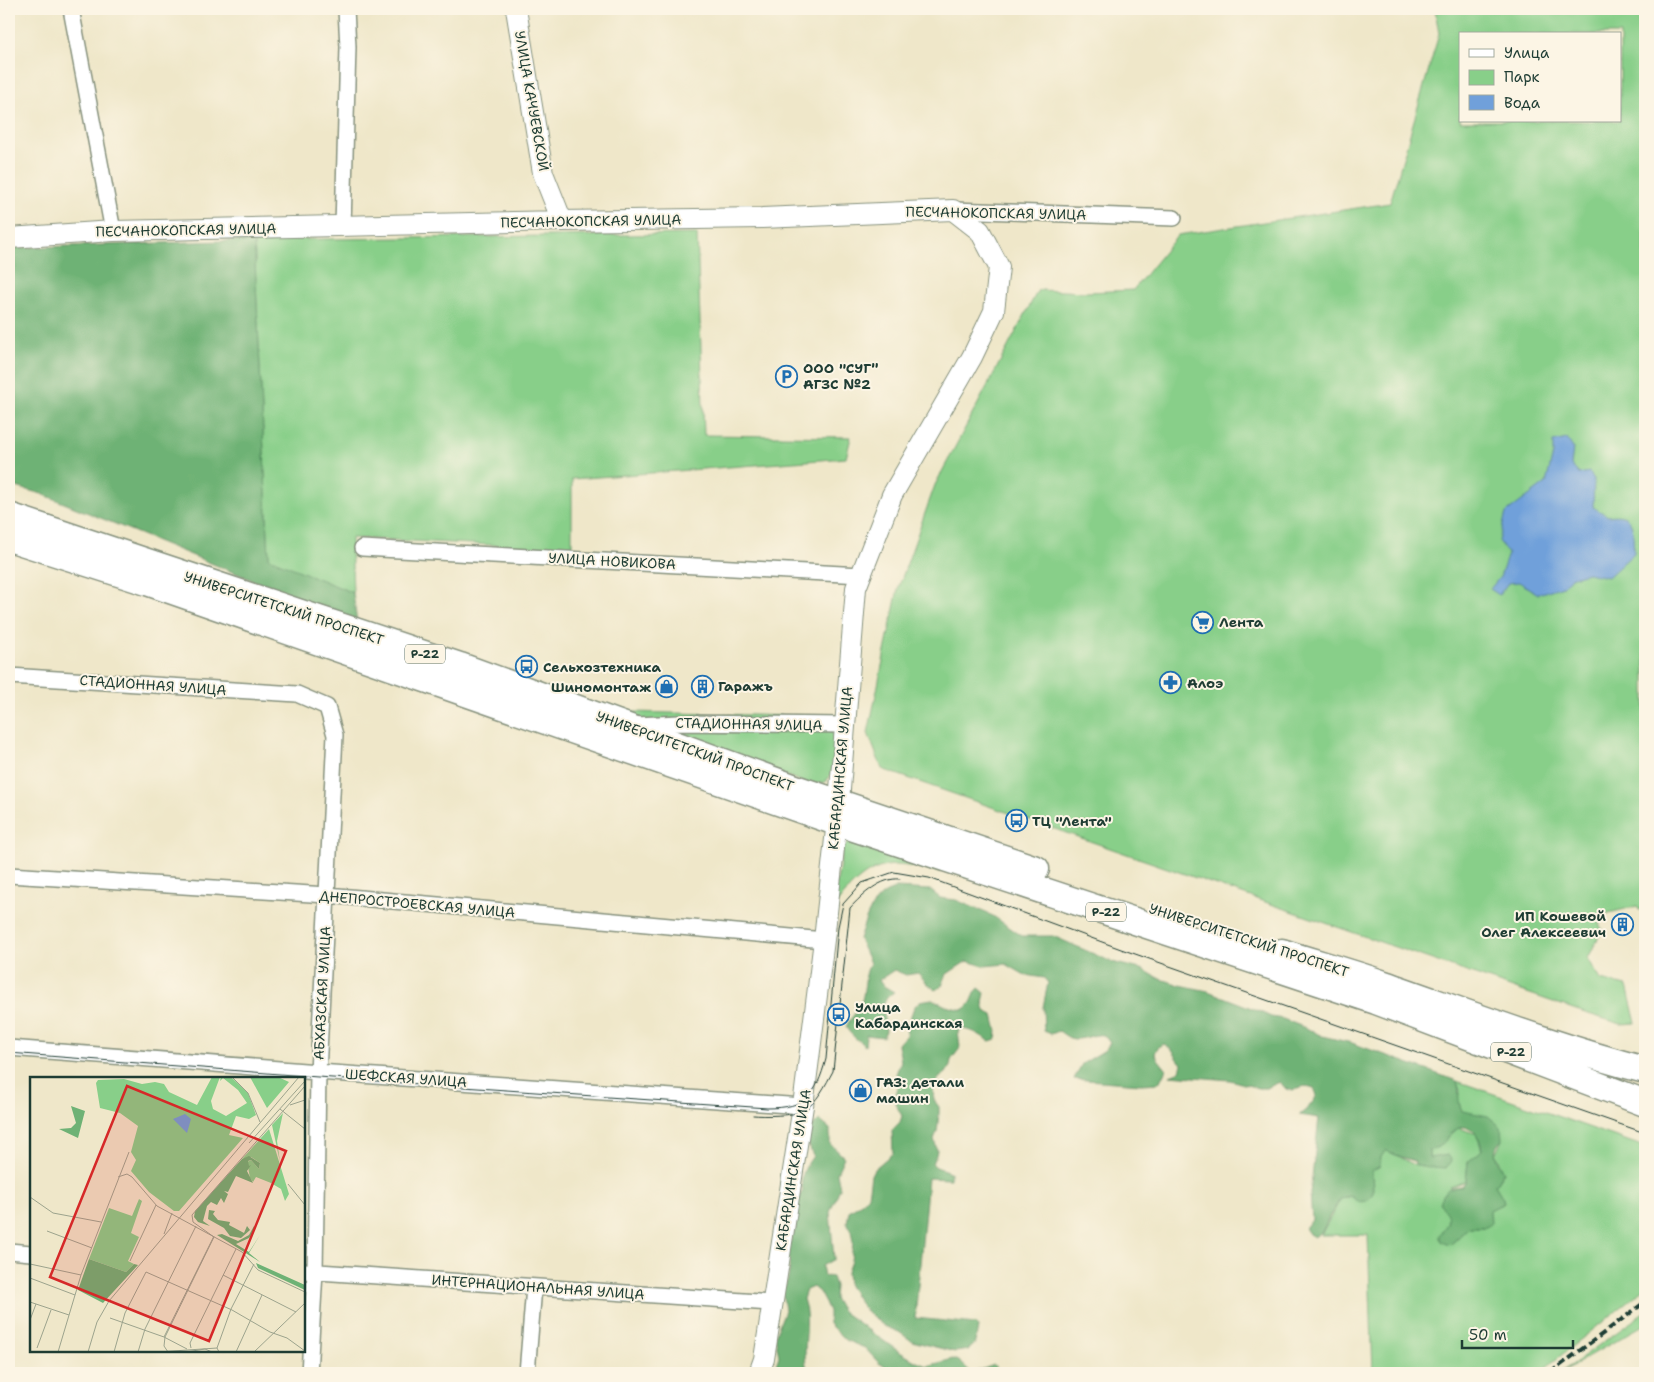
<svg xmlns="http://www.w3.org/2000/svg" width="1654" height="1382" viewBox="0 0 1654 1382" font-family="'Shantell Sans',sans-serif">
	<rect width="100%" height="100%" fill="#fcf5e5"/>
	<filter id="ink" filterUnits="userSpaceOnUse"><feTurbulence type="fractalNoise" baseFrequency=".02" numOctaves="2"/><feDisplacementMap in="SourceGraphic" scale="10" xChannelSelector="R" yChannelSelector="G"/><feConvolveMatrix kernelMatrix="1 2 1 2 8 2 1 2 1" color-interpolation-filters="sRGB"/></filter>
	<filter id="wash" filterUnits="userSpaceOnUse"><feTurbulence type="fractalNoise" baseFrequency=".0096" numOctaves="4" result="noise"/><feDisplacementMap in="SourceGraphic" scale="20" xChannelSelector="R" yChannelSelector="G"/><feGaussianBlur stdDeviation="1.12" result="paint"/><feColorMatrix in="noise" values="0 0 0 0 0 0 0 0 0 0 0 0 0 0 0 0 0 1.4 0 .05"/><feComposite in="paint" operator="in"/></filter>
	<g filter="url(#wash)">
		<rect width="100%" height="100%" fill="#efe7c9"/>
		<path fill="#88cf89" stroke="#54865e" fill-rule="evenodd" d="M1435 9H1645V909L1639 910 1637 906 1597 916 1602 931 1588 958 1600 980 1627 986 1636 1023 1621 1024 1582 1012 882 769 868 733 898 589 935 485 1038 290 1087 292 1133 290 1178 235 1390 203 1439 34ZM1460 34H1620V121H1460Z
			M697 234 704 435 851 437 846 458 572 479V549L351 538 353 593 269 559 254 240Z
			M632 712 831 717C833 739 841 766 824 783L809 784 629 720Z
			M854 839 930 863 941 872C926 870 910 865 895 865 866 866 847 889 832 911L843 847 849 842Z
			M1457 1081 1645 1147V1288L1539 1373H1373L1368 1235H1321L1341 1198 1373 1193 1372 1170 1386 1149 1416 1166 1429 1158V1150L1440 1145 1458 1128 1477 1134 1482 1151 1468 1162 1466 1181 1450 1187 1447 1225 1450 1245 1469 1227H1486L1489 1210 1504 1203 1495 1185 1504 1172 1495 1154 1502 1140 1462 1111 1457 1100 1460 1091Z
			M1645 1312V1324L1560 1373Z"/>
		<path fill="#6eb275" stroke="#467854" d="M254 240 269 558 353 593 357 623 42 494 9 485V248Z
			M896 888 930 890 940 898 956 900 993 916 1022 936H1053L1112 962 1144 970 1158 978 1180 985 1208 991 1254 1009 1271 1017 1283 1019 1308 1029 1322 1036 1352 1043 1457 1081C1461 1094 1456 1098 1462 1111L1488 1116 1501 1127 1502 1140C1490 1150 1496 1161 1504 1171L1495 1185 1503 1198 1504 1203 1490 1210 1491 1224 1486 1227H1469L1450 1245C1428 1238 1449 1230 1448 1217 1447 1213 1442 1207 1440 1203 1444 1190 1449 1187 1462 1186L1466 1181 1468 1162 1482 1150C1481 1139 1472 1121 1457 1129 1450 1133 1446 1141 1440 1146 1437 1148 1432 1149 1429 1150V1158L1448 1155 1452 1161 1446 1168 1416 1166 1414 1161 1390 1153 1386 1150 1381 1157 1380 1166 1372 1171 1373 1193 1367 1201 1358 1202 1351 1196 1341 1198 1329 1217 1322 1232 1314 1237 1309 1234 1305 1228 1312 1219 1310 1194 1319 1118 1299 1115C1307 1110 1313 1103 1317 1095L1314 1088C1306 1085 1300 1086 1293 1091L1286 1089 1280 1082 1266 1088H1258L1230 1080 1170 1075 1180 1071 1182 1064C1175 1057 1173 1048 1164 1044L1158 1047 1155 1053 1158 1059 1166 1069 1159 1083 1141 1084 1074 1079 1082 1064 1105 1050 1110 1043 1104 1035C1093 1033 1081 1042 1070 1038 1067 1037 1062 1033 1059 1031L1051 1034 1044 1031 1043 1007 1048 983 1044 978 1025 975 1006 964 984 966 967 961 947 974 942 985 936 990 928 984 918 973 906 975 894 970 879 980 882 985 894 992C877 1003 884 1014 886 1031L883 1037 866 1035 865 1046C857 1039 851 1036 846 1027 849 1019 856 1014 860 1006 866 992 863 977 870 963L859 939C864 924 870 902 885 893 888 891 893 890 896 888Z
			M979 988 985 993 983 1002 985 1011 993 1015 997 1031 996 1039 990 1041C979 1035 970 1027 958 1030L960 1048 951 1060 950 1066 946 1073 939 1078 933 1089 934 1100 939 1107V1113L937 1132 934 1139 937 1150 936 1155 932 1163 936 1167 950 1172V1179L928 1178 915 1318 976 1324 978 1327 975 1344 968 1350 955 1352 912 1341 899 1332 884 1326 864 1309 848 1284 847 1272 851 1261 853 1242 851 1231 847 1223 849 1211 863 1202 868 1196 871 1175 874 1169 893 1153 892 1130 900 1122 902 1116 895 1103 899 1078 896 1074 901 1061 898 1044 906 1035 907 1027 914 1007 920 1001 932 999 946 1006 963 1010C975 1003 971 996 979 988Z
			M819 1120 830 1129V1144L844 1157 837 1173 840 1188 830 1212 834 1259 822 1266 824 1276 832 1277 835 1286 834 1299 843 1312 898 1351 917 1362 927 1366 953 1359 959 1361 972 1373 994 1365 1000 1373H906L902 1370 889 1369 879 1363 865 1348 845 1340 829 1324V1311L819 1292 813 1287 806 1290 803 1299C812 1323 800 1349 808 1373H773L779 1356 775 1336 785 1310 782 1291C793 1275 788 1263 789 1246 790 1238 796 1232 796 1224 796 1212 794 1202 803 1191 799 1177 805 1167 813 1156L807 1140 811 1128Z"/>
		<path fill="#70a0da" stroke="#486e87" d="M1567 439 1573 448 1571 465 1579 474 1589 472 1594 479 1593 507 1608 516C1637 511 1632 531 1634 553L1608 577 1587 573 1570 578 1563 586 1538 594 1519 582 1508 583 1499 595 1490 589 1500 577 1508 554 1499 541 1506 513 1546 483 1553 454V442Z"/>
	</g>
	<g filter="url(#ink)">
		<g fill="none" stroke-linecap="round" stroke-linejoin="round">
			<defs>
				<path id="street" d="M71 9 113 231
					M953 210 1174 218
					M343 226 348 47 346 9
					M362 548 861 575
					M9 676 297 694 327 707 335 735 318 1072 315 1272 309 1373
					M637 725 680 723 845 725
					M9 875 327 895 824 940
					M9 1048 318 1072 803 1106
					M9 1251 31 1253
					M304 1271 772 1303
					M527 1373 534 1287"/>
				<path id="secondary" d="M516 9 543 173 562 221
					M9 238 113 231 562 221 762 218 953 210 980 231 999 267 994 311 972 357 892 495 856 588 839 802 824 940 803 1106 764 1359 759 1373"/>
				<path id="highway" d="M9 516 460 666 798 789 1036 869
					M9 538 147 582 836 822 1376 1001 1645 1103
					M1282 952C1316 963 1350 972 1384 984 1470 1014 1557 1047 1645 1070"/>
			</defs>
			<use href="#street" stroke="#87927e" stroke-width="18"/>
			<use href="#secondary" stroke="#87927e" stroke-width="22"/>
			<use href="#highway" stroke="#87927e" stroke-width="29"/>
			<use href="#street" stroke="#fff" stroke-width="15"/>
			<use href="#secondary" stroke="#fff" stroke-width="20"/>
			<use href="#highway" stroke="#fff" stroke-width="26"/>
			<path stroke="#1f3d34" stroke-width="1" d="M9 1053 318 1077 767 1108C806 1108 816 1096 826 1059L838 927 843 904 862 883 894 872 929 878 1121 949 1645 1133
				M753 1115C764 1116 793 1116 803 1111 817 1103 826 1084 833 1071L850 908C862 895 881 877 900 879"/>
			<path stroke="#1f3d34" stroke-width="4" stroke-dasharray="8 4" stroke-linecap="butt" d="M1550 1373 1645 1302"/>
		</g>
	</g>
	<defs>
		<symbol id="parking-ring" viewBox="-11 -11 22 22"><circle r="9.5" fill="#fcf5e5" stroke="#1f6fb2" stroke-width="1.5"/><path d="M-3.5-5.5H1a3.5 3.5 0 0 1 0 7H-1V5.5H-3.5ZM-1-3.4V-.6H.8a1.4 1.4 0 0 0 0-2.8Z" fill="#1f6fb2"/></symbol>
		<symbol id="supermarket-ring" viewBox="-11 -11 22 22"><circle r="9.5" fill="#fcf5e5" stroke="#1f6fb2" stroke-width="1.5"/><path d="M-6-5.5h2.5l.6 2H6L4.5 2H-2.5L-4.4-4H-6ZM-1.5 3.2a1.3 1.3 0 1 0 .1 0ZM3 3.2a1.3 1.3 0 1 0 .1 0Z" fill="#1f6fb2"/></symbol>
		<symbol id="bus-ring" viewBox="-11 -11 22 22"><circle r="9.5" fill="#fcf5e5" stroke="#1f6fb2" stroke-width="1.5"/><path d="M-5-6H5V4H4V6H2V4H-2V6H-4V4H-5ZM-3.5-4V0h7V-4ZM-3.5 1.2v1.5H-2V1.2ZM2 1.2v1.5H3.5V1.2Z" fill="#1f6fb2"/></symbol>
		<symbol id="pharmacy-ring" viewBox="-11 -11 22 22"><circle r="9.5" fill="#fcf5e5" stroke="#1f6fb2" stroke-width="1.5"/><path d="M-2-6h4v4h4v4h-4v4h-4v-4h-4v-4h4Z" fill="#1f6fb2"/></symbol>
		<symbol id="building-ring" viewBox="-11 -11 22 22"><circle r="9.5" fill="#fcf5e5" stroke="#1f6fb2" stroke-width="1.5"/><path d="M-4-6H4V6H1V3H-1V6H-4ZM-2.5-4.3h1.7v1.8h-1.7ZM.8-4.3h1.7v1.8H.8ZM-2.5-1h1.7V.8h-1.7ZM.8-1h1.7V.8H.8Z" fill="#1f6fb2"/></symbol>
		<symbol id="shop-ring" viewBox="-11 -11 22 22"><circle r="9.5" fill="#fcf5e5" stroke="#1f6fb2" stroke-width="1.5"/><path d="M-5-2.5h2.3a2.7 3.5 0 0 1 5.4 0H5L5.5 6h-11ZM-1.5-2.5h3a1.5 2.3 0 0 0-3 0Z" fill="#1f6fb2"/></symbol>
	</defs>
	<g fill-rule="evenodd">
		<use href="#parking-ring" x="774" y="364" width="25" height="25"/>
		<use href="#supermarket-ring" x="1190" y="610" width="25" height="25"/>
		<use href="#bus-ring" x="514" y="654" width="25" height="25"/>
		<use href="#pharmacy-ring" x="1158" y="670" width="25" height="25"/>
		<use href="#building-ring" x="690" y="674" width="25" height="25"/>
		<use href="#shop-ring" x="654" y="674" width="25" height="25"/>
		<use href="#bus-ring" x="1004" y="808" width="25" height="25"/>
		<use href="#building-ring" x="1610" y="912" width="25" height="25"/>
		<use href="#bus-ring" x="826" y="1002" width="25" height="25"/>
		<use href="#shop-ring" x="848" y="1078" width="25" height="25"/>
	</g>
	<g text-anchor="middle" dominant-baseline="central" stroke-width="4" stroke-linejoin="round" paint-order="stroke">
		<g fill="#fcf5e5" stroke="#617469" stroke-width="1">
			<rect x="405" y="644.5" width="40" height="19" rx="4"/>
			<rect x="1086" y="902.5" width="40" height="19" rx="4"/>
			<rect x="1491" y="1042.5" width="40" height="19" rx="4"/>
		</g>
		<g font-size="12" font-weight="bold" fill="#1f3d34">
			<text x="425" y="654">Р-22</text>
			<text x="1106" y="912">Р-22</text>
			<text x="1511" y="1052">Р-22</text>
		</g>
		<g font-size="14" fill="#1f3d34" stroke="#fcf5e5">
			<text transform="translate(532 101) rotate(80)">УЛИЦА КАЧУЕВСКОЙ</text>
			<text transform="translate(996 213) rotate(1)">ПЕСЧАНОКОПСКАЯ УЛИЦА</text>
			<text transform="translate(591 221) rotate(-1)">ПЕСЧАНОКОПСКАЯ УЛИЦА</text>
			<text transform="translate(186 230) rotate(-1)">ПЕСЧАНОКОПСКАЯ УЛИЦА</text>
			<text transform="translate(612 561) rotate(3)">УЛИЦА НОВИКОВА</text>
			<text transform="translate(284 608) rotate(18)">УНИВЕРСИТЕТСКИЙ ПРОСПЕКТ</text>
			<text transform="translate(153 685) rotate(4)">СТАДИОННАЯ УЛИЦА</text>
			<text transform="translate(749 724) rotate(1)">СТАДИОННАЯ УЛИЦА</text>
			<text transform="translate(695 751) rotate(20)">УНИВЕРСИТЕТСКИЙ ПРОСПЕКТ</text>
			<text transform="translate(840 768) rotate(-85)">КАБАРДИНСКАЯ УЛИЦА</text>
			<text transform="translate(417 904) rotate(5)">ДНЕПРОСТРОЕВСКАЯ УЛИЦА</text>
			<text transform="translate(1249 940) rotate(18)">УНИВЕРСИТЕТСКИЙ ПРОСПЕКТ</text>
			<text transform="translate(322 993) rotate(-87)">АБХАЗСКАЯ УЛИЦА</text>
			<text transform="translate(406 1078) rotate(4)">ШЕФСКАЯ УЛИЦА</text>
			<text transform="translate(793 1170) rotate(-81)">КАБАРДИНСКАЯ УЛИЦА</text>
			<text transform="translate(538 1287) rotate(4)">ИНТЕРНАЦИОНАЛЬНАЯ УЛИЦА</text>
		</g>
		<g font-size="14" font-weight="bold" fill="#1f3d34" stroke="#fcf5e5" text-anchor="start">
			<text x="803" y="368">ООО "СУГ"<tspan x="803" dy="16">АГЗС №2</tspan></text>
			<text x="1219" y="622">Лента</text>
			<text x="543" y="667">Сельхозтехника</text>
			<text x="1187" y="683">Алоэ</text>
			<text x="718" y="686">Гаражъ</text>
			<text x="651" y="687" text-anchor="end">Шиномонтаж</text>
			<text x="1032" y="821">ТЦ "Лента"</text>
			<text x="1606" y="916" text-anchor="end">ИП Кошевой<tspan x="1606" dy="16">Олег Алексеевич</tspan></text>
			<text x="855" y="1007">Улица<tspan x="855" dy="16">Кабардинская</tspan></text>
			<text x="876" y="1082">ГАЗ: детали<tspan x="876" dy="16">машин</tspan></text>
		</g>
	</g>
	<g transform="translate(30 1077)">
		<rect width="275" height="275" fill="#efe7c9"/>
		<path d="M182 0H190L181 24 183 32 196 39 217 26 208 13 193 1 190 4 191 0H201L218 16 226 38 219 42 206 39 199 58 213 61 149 134H144L119 115 101 94 106 83 101 75 108 49 90 36 70 31 66 6 68 3 94 2 112 7 125 5 134 7 139 15 167 28ZM220 0H248L259 5 237 31ZM253 36 247 64 250 85 242 48ZM239 52 259 117 255 124 251 112 241 106 226 100 223 105 220 101 217 85 221 83 229 92 230 86 221 80 212 82ZM109 122 112 124 101 156 109 160 98 184 104 187 96 195 59 182 79 131 102 139Z" fill="#88cf89"/>
		<path d="M41 29 55 34 48 61 29 52 41 51 46 46ZM219 79 230 86 229 92 221 83 218 84 219 89 221 88 217 94 223 106 206 99 198 115 194 114 198 117 194 126 191 121 187 128 181 125 177 129 173 144 180 149 168 145 164 140 165 134 212 82ZM179 133 185 134 183 137 188 143 200 145 199 148 214 156 217 149 220 153 211 161 200 159 194 151 178 142ZM224 149V154L219 161 206 167 219 175 230 158 219 176 230 185 187 158 192 157 208 164 219 158ZM59 182 96 195 104 187 108 188 73 226 48 213ZM226 186 275 208V213L228 191Z" fill="#6eb275"/>
		<path d="M155 37 161 42 157 56 143 42Z" fill="#70a0da"/>
		<path fill="none" stroke="#9ca38d" stroke-width="1" d="M202 0 218 16 230 45M260 28 275 23M250 32 275 52M219 66 275 4M88 100 97 97 102 100 127 129 212 175 228 193 275 215M258 107 275 128M0 120 23 136 71 145M17 154 62 171M134 157 142 136M100 184 126 128M0 187 51 198M193 198 266 235M0 201 45 218M0 225 39 238M80 241 134 260 157 272M0 243 6 227M134 260 184 159M7 271 21 233M161 271 160 266 206 172M28 275 51 198 99 75M58 275 67 245 79 224 269 0M84 275 95 236 116 195 202 233 240 255 257 261 275 274M108 275 115 252 166 149M128 275 187 271M138 275 134 269 135 260 184 160 163 145 162 138 275 9M156 275 175 272 182 275M189 275 187 271 201 232 224 187M206 275 232 218M224 275 275 226"/>
		<path fill="#d62828" fill-opacity="0.15" stroke="#d62828" stroke-width="2.5" d="M97 9 256 74 179 264 20 200Z"/>
		<rect width="275" height="275" fill="none" stroke="#1f3d34" stroke-width="2.5"/>
	</g>
	<rect width="1654" height="1382" fill="none" stroke="#fcf5e5" stroke-width="30"/>
	<rect x="1459" y="32" width="162" height="90" fill="#fcf5e5" stroke="#a4ab9e"/>
	<rect x="1469" y="49" width="25" height="8" fill="#ffffff" stroke="#a4ab9e"/>
	<text x="1504" y="58" font-size="15" fill="#1f3d34">Улица</text>
	<rect x="1469" y="70" width="25" height="15" fill="#88cf89" stroke="#a4ab9e"/>
	<text x="1504" y="82" font-size="15" fill="#1f3d34">Парк</text>
	<rect x="1469" y="95" width="25" height="15" fill="#70a0da" stroke="#a4ab9e"/>
	<text x="1504" y="108" font-size="15" fill="#1f3d34">Вода</text>
	<path d="M1462 1340v8h111v-8" fill="none" stroke="#1f3d34" stroke-width="2.5"/>
	<text x="1469" y="1340" font-size="15" fill="#1f3d34" stroke="#fcf5e5" stroke-width="4" paint-order="stroke">50 m</text>
</svg>
